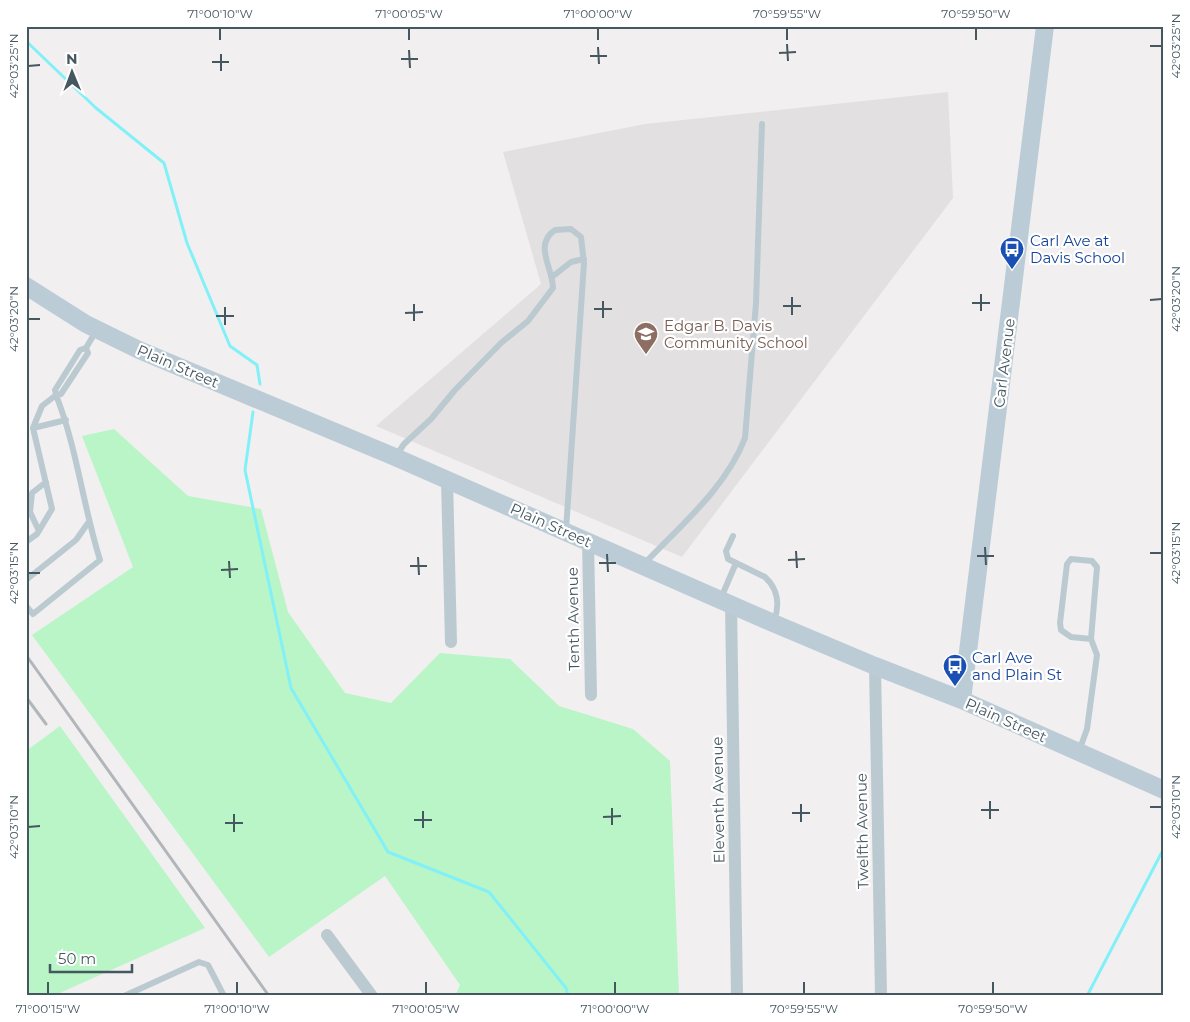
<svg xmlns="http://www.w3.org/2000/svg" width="1190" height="1022" viewBox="0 0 1190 1022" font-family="Montserrat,sans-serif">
	<rect width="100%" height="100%" fill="#f2eff0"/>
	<path fill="#e3e0e2" d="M948 92 953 198 682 557 376 426 541 284 503 152 645 124Z"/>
	<path fill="#b9f5c6" d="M114 429 188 496 261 509 288 612 345 693 391 703 440 653 510 659 559 706 633 729 670 761 679 996H455L460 985 385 876 269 957 32 635 133 567 82 436Z
		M60 726 205 928 53 996H26V751Z"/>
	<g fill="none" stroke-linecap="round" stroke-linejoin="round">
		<path stroke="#81f1f7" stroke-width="3" d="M26 41 96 108 164 163 187 243 230 346 257 365 260 384
			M253 412 245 470 291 688 388 852 489 892 566 988 568 996
			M1087 996 1164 848"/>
		<path stroke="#bbcad0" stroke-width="6" d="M552 277 571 262 584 259
			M86 348 80 350 55 390 56 395 61 394 88 353 86 348 96 331
			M33 428 66 420
			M396 456 404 444 431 419 455 390 501 343 528 321 553 288C553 268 533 245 555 230L571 229 581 237 584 263 566 530
			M39 531 30 512 32 493 46 482
			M733 536 726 551 728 559 765 577C778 589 780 605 774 621
			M26 542 37 534 52 509 33 428 42 406 56 395C77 448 83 506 100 560L33 614 26 606
			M644 564C680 526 726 488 745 438L756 303 762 124
			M26 580 76 540 88 523
			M721 598 736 563
			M1079 751 1087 729 1097 655 1091 639 1097 567 1092 561 1071 559 1067 564 1060 623 1061 630 1071 637 1091 639
			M124 996 199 962 208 965 224 996"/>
		<path stroke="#bbcad0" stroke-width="12" d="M447 480 451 642
			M588 541 591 695
			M731 603 737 996
			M875 666 881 996
			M327 935 372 996"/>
		<path stroke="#bbccd6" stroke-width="18" d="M26 286 86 324 139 350 395 457 773 623 875 666 962 700 1164 790
			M962 700 1045 26"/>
		<path stroke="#b1b6bb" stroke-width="3" d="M26 655 269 996
			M26 697 46 724"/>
	</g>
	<path fill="none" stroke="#45575f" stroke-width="2" d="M220 28V40M409 28V40M598 28V40M787 28V40M976 28V40M787 44 788 61M1150 46H1162M598 47 599 64M409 50 410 68M779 53 796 52M221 54V71M590 56H607M401 59H418M212 62H229M28 66 40 65M981 294V311M792 297V315M1150 300 1162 299M603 301V318M972 303H990M414 304V321M783 306H801M225 307V325M594 309H612M405 313 423 312M216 316H234M28 319H40M985 547 986 565M796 551 797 568M1150 553H1162M607 554 608 572M977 556H994M418 557 419 575M788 560 805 559M229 561 230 578M599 563H616M410 566H427M221 570 238 569M28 573H40M990 801V819M801 804V822M1150 807H1162M612 808V825M981 810H999M423 811V828M792 813H810M234 814V832M603 817 621 816M414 820H432M225 823H243M28 827 40 826M48 982V994M237 982V994M426 982V994M615 982V994M804 982V994M993 982V994"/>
	<defs>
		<symbol id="bus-pin" viewBox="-11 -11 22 30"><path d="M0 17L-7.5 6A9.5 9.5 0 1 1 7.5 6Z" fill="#1a4fb4" stroke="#fff"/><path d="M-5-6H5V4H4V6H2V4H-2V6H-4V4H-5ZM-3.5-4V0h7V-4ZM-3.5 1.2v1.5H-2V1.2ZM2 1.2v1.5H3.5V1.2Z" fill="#fff"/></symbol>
		<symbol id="school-pin" viewBox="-11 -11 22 30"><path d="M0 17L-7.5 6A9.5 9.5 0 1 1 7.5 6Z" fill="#8d6e63" stroke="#fff"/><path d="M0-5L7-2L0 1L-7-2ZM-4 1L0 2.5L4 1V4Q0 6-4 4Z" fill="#fff"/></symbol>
	</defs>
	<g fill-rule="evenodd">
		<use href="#bus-pin" x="998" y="235" width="28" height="38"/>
		<use href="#school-pin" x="632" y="320" width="28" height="38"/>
		<use href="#bus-pin" x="941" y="652" width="28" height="38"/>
	</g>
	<g text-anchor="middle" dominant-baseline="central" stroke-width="4.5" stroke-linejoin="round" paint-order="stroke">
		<g font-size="15" fill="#164399" stroke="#fff" text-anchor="start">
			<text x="1030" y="240">Carl Ave at<tspan x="1030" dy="17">Davis School</tspan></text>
			<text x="972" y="657">Carl Ave<tspan x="972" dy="17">and Plain St</tspan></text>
		</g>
		<g font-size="15" fill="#785e54" stroke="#fff" text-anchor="start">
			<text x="664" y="325">Edgar B. Davis<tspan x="664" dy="17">Community School</tspan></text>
		</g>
		<g font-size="15" fill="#45575f" stroke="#fff">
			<text transform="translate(1004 363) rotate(-83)">Carl Avenue</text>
			<text transform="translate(178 366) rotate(23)">Plain Street</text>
			<text transform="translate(551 525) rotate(24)">Plain Street</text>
			<text transform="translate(573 619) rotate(-91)">Tenth Avenue</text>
			<text transform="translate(1006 720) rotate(24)">Plain Street</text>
			<text transform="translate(718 800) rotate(-91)">Eleventh Avenue</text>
			<text transform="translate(862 831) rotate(-91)">Twelfth Avenue</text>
		</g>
	</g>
	<rect width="1190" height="1022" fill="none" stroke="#ffffff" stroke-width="55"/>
	<g transform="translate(72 72) rotate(359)" stroke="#ffffff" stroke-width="4" paint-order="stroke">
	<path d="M0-4L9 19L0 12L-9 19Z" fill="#45575f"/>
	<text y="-8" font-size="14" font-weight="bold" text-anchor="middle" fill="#45575f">N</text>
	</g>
	<path d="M50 964v8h82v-8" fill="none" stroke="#45575f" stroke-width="2.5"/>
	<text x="58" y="964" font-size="15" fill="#45575f" stroke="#ffffff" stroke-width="4" paint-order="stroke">50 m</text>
	<rect x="28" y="28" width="1134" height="966" fill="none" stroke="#45575f" stroke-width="2"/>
	<g font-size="12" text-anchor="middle" fill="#45575f">
		<text x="220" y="18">71°00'10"W</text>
		<text x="409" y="18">71°00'05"W</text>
		<text x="598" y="18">71°00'00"W</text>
		<text x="787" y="18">70°59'55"W</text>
		<text x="976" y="18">70°59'50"W</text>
		<text transform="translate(1176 46) rotate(-90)" y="4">42°03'25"N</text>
		<text transform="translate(14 66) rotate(-90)" y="4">42°03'25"N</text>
		<text transform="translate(1176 299) rotate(-90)" y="4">42°03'20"N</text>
		<text transform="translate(14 319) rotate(-90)" y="4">42°03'20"N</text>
		<text transform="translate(1176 553) rotate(-90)" y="4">42°03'15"N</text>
		<text transform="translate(14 573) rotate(-90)" y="4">42°03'15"N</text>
		<text transform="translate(1176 807) rotate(-90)" y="4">42°03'10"N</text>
		<text transform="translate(14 827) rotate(-90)" y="4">42°03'10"N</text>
		<text x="48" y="1013">71°00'15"W</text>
		<text x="237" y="1013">71°00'10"W</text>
		<text x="426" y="1013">71°00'05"W</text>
		<text x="615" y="1013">71°00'00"W</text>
		<text x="804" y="1013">70°59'55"W</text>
		<text x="993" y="1013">70°59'50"W</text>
	</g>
</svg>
